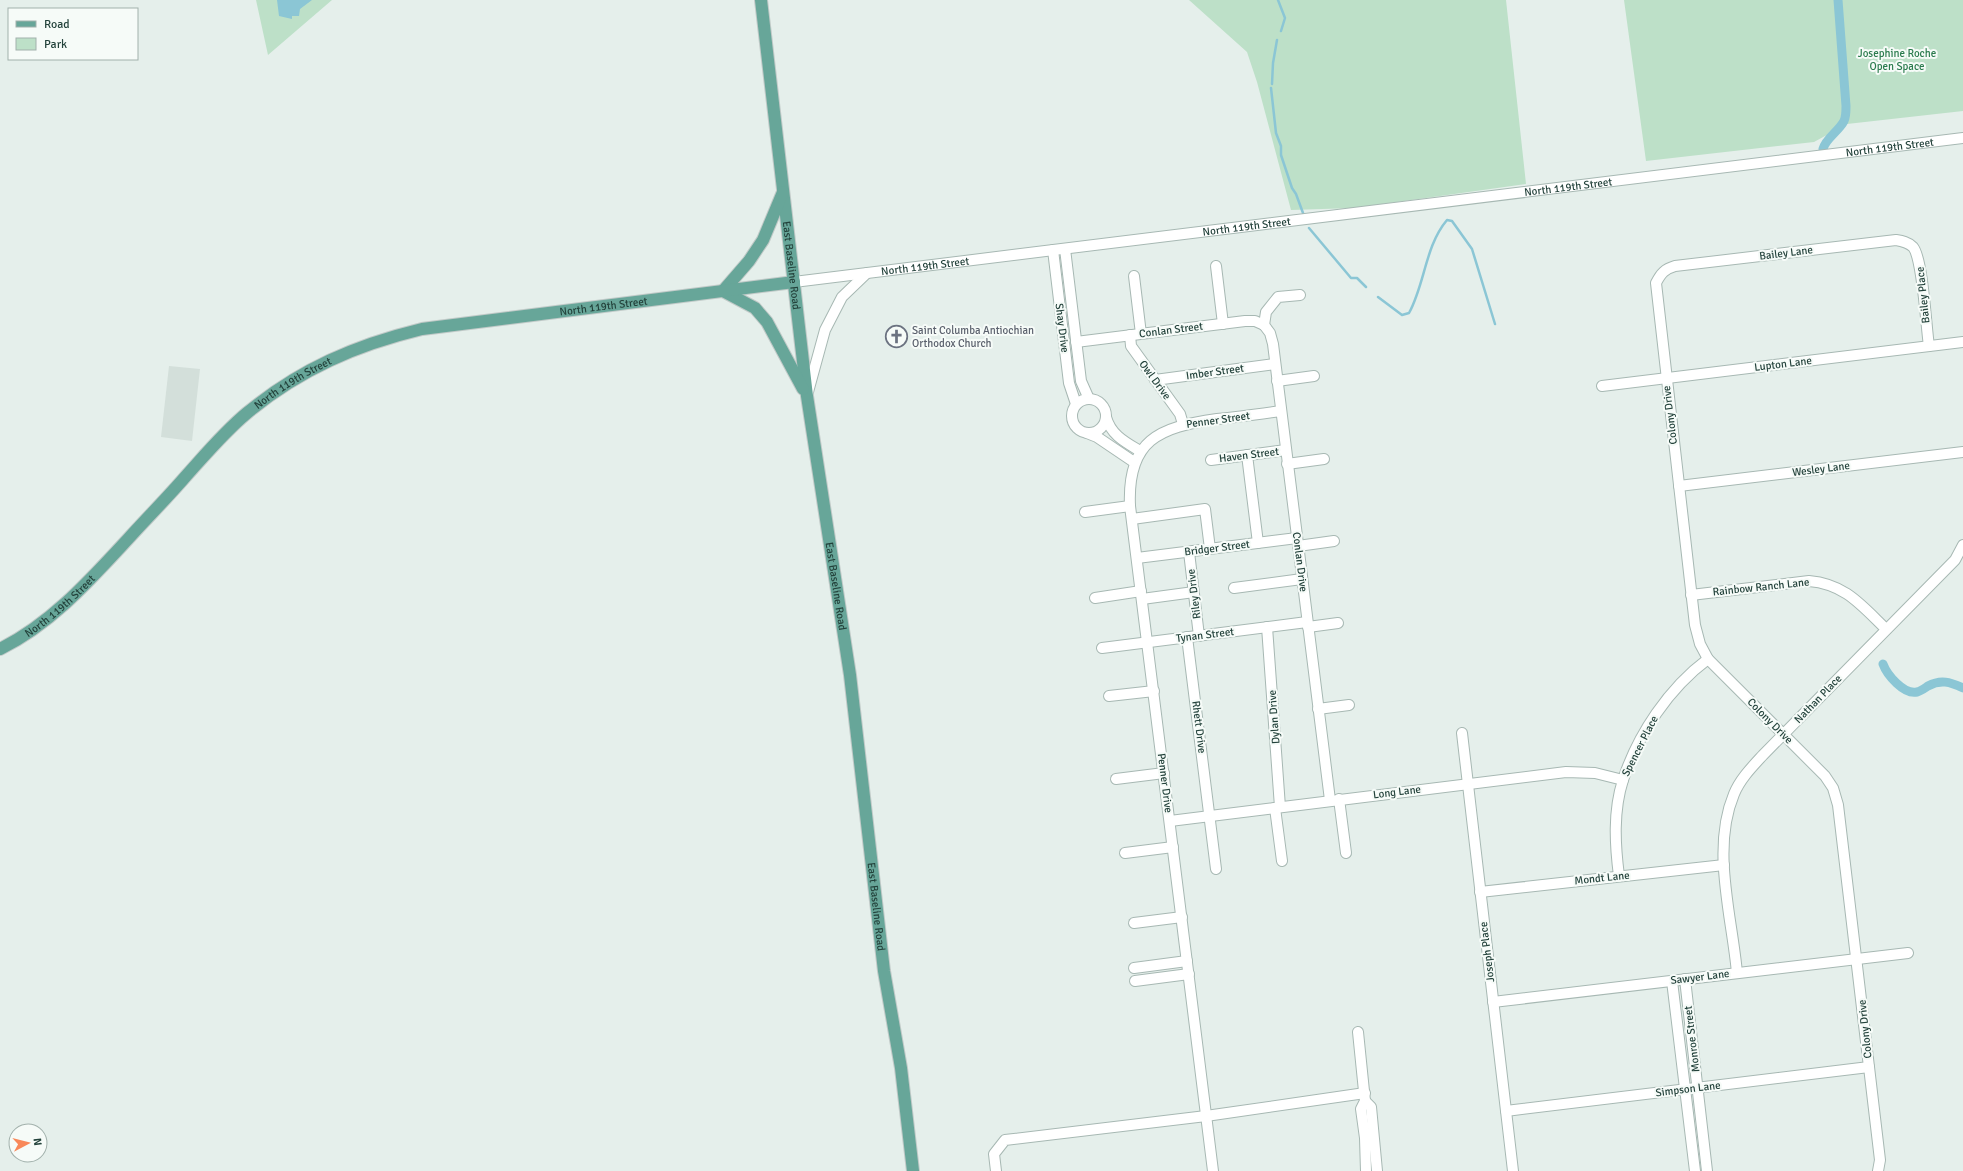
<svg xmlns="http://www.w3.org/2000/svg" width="1963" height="1171" viewBox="0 0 1963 1171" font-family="Signika,sans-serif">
	<rect width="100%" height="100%" fill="#e5efeb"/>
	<path fill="#d3dfda" d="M169 366 200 369 192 441 161 437Z"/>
	<path fill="#bde0c8" d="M256 0H332L268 55Z
		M1189 0H1506L1526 184 1354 208 1291 210 1257 82 1247 52Z
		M1624 0H1963V111L1847 124 1814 142 1646 161Z"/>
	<path fill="#8bc6d5" d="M277 0H312L300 9 299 16H292V19L279 16Z"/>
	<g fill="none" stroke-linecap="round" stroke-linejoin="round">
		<path stroke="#8bc6d5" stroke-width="2.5" d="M1278 0 1285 18 1281 31
			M1272 84 1273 63 1277 40
			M1271 88 1276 133 1281 146V155L1292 188 1296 194 1303 213
			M1309 228 1351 278H1357L1366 287
			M1378 297 1402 315 1409 313C1425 284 1425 246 1447 220L1452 221 1472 249 1495 324"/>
		<path stroke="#8bc6d5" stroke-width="9" d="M1823 149C1825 139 1839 131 1844 121 1846 117 1846 110 1846 106L1838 0
			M1883 664C1887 675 1904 695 1917 692 1921 691 1925 688 1928 686 1941 679 1950 682 1963 688"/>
		<defs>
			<g id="minor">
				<path d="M1065 249 1081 381 1089 399"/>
				<path d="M1053 250 1069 383 1076 404"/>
				<path d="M1216 266 1223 324"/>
				<path d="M1134 276 1141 334"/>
				<path id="s1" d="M794 282 1963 138"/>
				<path d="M1264 325 1270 333 1273 344 1330 800"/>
				<path d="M1264 325 1266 312 1278 297 1300 295"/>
				<path d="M1130 335 1131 346 1180 414 1183 424"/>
				<path d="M1076 342 1245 321H1255L1264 325"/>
				<path d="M1155 380 1275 364"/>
				<path d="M1277 381 1314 376"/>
				<path d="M1602 386 1963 342"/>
				<path d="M808 392 825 330 842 297 867 273"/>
				<circle cx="1089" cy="416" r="17"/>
				<path d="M1106 417C1111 435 1125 442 1140 451"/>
				<path d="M1087 433 1097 437 1134 462"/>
				<path d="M1247 455 1258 543"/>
				<path d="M1211 460 1286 450"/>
				<path d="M1287 464 1324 459"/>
				<path d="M1679 486 1963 452"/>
				<path d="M1085 512 1130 506"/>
				<path d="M1132 519 1205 509 1210 549"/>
				<path d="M1298 546 1334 541"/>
				<path d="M1189 552 1199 636"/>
				<path d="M1137 558 1297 538"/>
				<path d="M1234 588 1302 579"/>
				<path d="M1691 595 1809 581C1845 584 1861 605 1886 629"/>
				<path d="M1095 598 1141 591"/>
				<path d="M1142 599 1194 592"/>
				<path d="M1267 627 1280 807"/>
				<path d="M1308 627 1338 623"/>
				<path d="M1187 637 1216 869"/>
				<path d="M1102 648 1307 622"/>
				<path d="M1109 696 1154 691"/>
				<path d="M1318 709 1349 705"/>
				<path d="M1462 733 1513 1171"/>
				<path d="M1116 779 1164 773"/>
				<path d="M1339 799 1346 853"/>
				<path d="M1275 808 1282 861"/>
				<path d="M1170 821 1566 772 1595 773 1623 780"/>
				<path d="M1125 853 1173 847"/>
				<path d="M1619 876C1615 845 1613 811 1623 780 1638 734 1669 688 1708 659"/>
				<path d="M1480 892 1724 865"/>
				<path d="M1134 923 1182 917"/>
				<path d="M1134 968 1187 961"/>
				<path d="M1737 973C1732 916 1711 849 1734 794 1740 779 1752 767 1763 755L1955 560 1963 545"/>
				<path d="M1685 979 1707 1171"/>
				<path d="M1135 981 1189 974"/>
				<path d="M1672 981 1695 1171"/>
				<path d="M1493 1002 1908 953"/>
				<path d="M1358 1032 1365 1101 1361 1109 1365 1138 1366 1171"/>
				<path d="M1365 1101 1371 1107 1377 1171"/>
				<path d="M1506 1111 1869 1067"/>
				<path d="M996 1171 994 1154 1005 1140 1206 1116 1365 1093"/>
				<path d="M1213 1171 1130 506C1127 440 1159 427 1217 419 1239 417 1260 414 1281 411"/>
				<path d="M1878 1171 1880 1160 1838 805 1833 788 1825 776 1708 659 1700 644 1695 625 1656 283C1661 273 1665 269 1675 266L1896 240C1902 241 1908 242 1913 247 1923 259 1926 327 1929 346"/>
			</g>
			<g id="major">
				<path id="s2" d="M761 0 807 396 850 675 884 971 901 1068 913 1171"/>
				<path d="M783 192 763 240 749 261 723 291 755 308 767 322 803 389"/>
				<path id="s3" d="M0 649C51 624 90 580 128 539 147 518 167 498 186 476 205 455 224 432 247 413 300 369 356 345 422 329L794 282"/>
			</g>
		</defs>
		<use href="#minor" stroke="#a7b8b3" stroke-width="12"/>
		<use href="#major" stroke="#c1cac8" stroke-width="14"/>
		<use href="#minor" stroke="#fff" stroke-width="10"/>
		<use href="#major" stroke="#67a699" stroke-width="12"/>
	</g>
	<defs>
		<symbol id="church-ring" viewBox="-11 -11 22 22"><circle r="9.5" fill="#f6fbf8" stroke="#6b7280" stroke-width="1.5"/><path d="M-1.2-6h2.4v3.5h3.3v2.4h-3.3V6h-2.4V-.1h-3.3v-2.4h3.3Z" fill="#6b7280"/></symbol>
	</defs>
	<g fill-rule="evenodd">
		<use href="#church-ring" x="884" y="324" width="25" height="25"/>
	</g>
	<g text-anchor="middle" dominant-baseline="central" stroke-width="4" stroke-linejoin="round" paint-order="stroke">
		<g font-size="11" fill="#2a7b4d" stroke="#f6fbf8">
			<text x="1897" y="53">Josephine Roche<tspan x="1897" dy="13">Open Space</tspan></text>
		</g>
		<g font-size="11" fill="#23423b" stroke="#f6fbf8">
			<text stroke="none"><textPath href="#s1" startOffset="1104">North 119th Street</textPath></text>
			<text stroke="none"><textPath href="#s1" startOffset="780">North 119th Street</textPath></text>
			<text stroke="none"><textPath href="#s1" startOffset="456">North 119th Street</textPath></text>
			<text transform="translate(1786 253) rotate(-7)">Bailey Lane</text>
			<text stroke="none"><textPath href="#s2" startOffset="267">East Baseline Road</textPath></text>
			<text stroke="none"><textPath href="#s1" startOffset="132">North 119th Street</textPath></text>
			<text transform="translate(1923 295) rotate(-96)">Bailey Place</text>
			<text stroke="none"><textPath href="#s3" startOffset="722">North 119th Street</textPath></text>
			<text transform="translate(1062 328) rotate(83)">Shay Drive</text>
			<text transform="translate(1171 330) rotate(-7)">Conlan Street</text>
			<text transform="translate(1783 364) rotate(-7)">Lupton Lane</text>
			<text transform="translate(1215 372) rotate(-8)">Imber Street</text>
			<text transform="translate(1155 380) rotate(54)">Owl Drive</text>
			<text stroke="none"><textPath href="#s3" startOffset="398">North 119th Street</textPath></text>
			<text transform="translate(1670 415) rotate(-97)">Colony Drive</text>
			<text transform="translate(1218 420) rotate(-8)">Penner Street</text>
			<text transform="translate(1249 455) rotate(-7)">Haven Street</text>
			<text transform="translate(1821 469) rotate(-7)">Wesley Lane</text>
			<text transform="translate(1217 548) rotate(-7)">Bridger Street</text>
			<text transform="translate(1300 562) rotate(83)">Conlan Drive</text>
			<text stroke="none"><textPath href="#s2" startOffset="591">East Baseline Road</textPath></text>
			<text transform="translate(1761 587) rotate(-6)">Rainbow Ranch Lane</text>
			<text transform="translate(1194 594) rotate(-97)">Riley Drive</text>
			<text stroke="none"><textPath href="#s3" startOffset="74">North 119th Street</textPath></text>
			<text transform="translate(1205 635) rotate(-7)">Tynan Street</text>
			<text transform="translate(1818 699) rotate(-46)">Nathan Place</text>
			<text transform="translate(1274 717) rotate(-94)">Dylan Drive</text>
			<text transform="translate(1770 721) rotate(45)">Colony Drive</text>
			<text transform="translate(1199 727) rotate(83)">Rhett Drive</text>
			<text transform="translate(1640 746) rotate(-63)">Spencer Place</text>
			<text transform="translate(1165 783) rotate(83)">Penner Drive</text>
			<text transform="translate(1397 792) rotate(-7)">Long Lane</text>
			<text transform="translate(1602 878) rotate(-6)">Mondt Lane</text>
			<text stroke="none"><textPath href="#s2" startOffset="914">East Baseline Road</textPath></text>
			<text transform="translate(1487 952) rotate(-97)">Joseph Place</text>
			<text transform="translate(1700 977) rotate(-7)">Sawyer Lane</text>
			<text transform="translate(1865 1029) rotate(-96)">Colony Drive</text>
			<text transform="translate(1692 1039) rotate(-97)">Monroe Street</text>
			<text transform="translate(1688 1089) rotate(-7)">Simpson Lane</text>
		</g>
		<g font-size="11" fill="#5b616d" stroke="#f6fbf8" text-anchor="start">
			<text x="912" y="330">Saint Columba Antiochian<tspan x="912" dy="13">Orthodox Church</tspan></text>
		</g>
	</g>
	<rect x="8" y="8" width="130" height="52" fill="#f6fbf8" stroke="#a2b1ac"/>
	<rect x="16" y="21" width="20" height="6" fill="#67a699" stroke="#a2b1ac"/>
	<text x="44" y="28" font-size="12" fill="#23423b">Road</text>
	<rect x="16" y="38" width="20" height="12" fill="#bde0c8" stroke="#a2b1ac"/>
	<text x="44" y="48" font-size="12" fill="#23423b">Park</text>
	<g transform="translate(28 1143) rotate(83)"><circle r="19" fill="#f6fbf8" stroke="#a2b1ac"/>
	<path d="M0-3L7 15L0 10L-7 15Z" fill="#f88859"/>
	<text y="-6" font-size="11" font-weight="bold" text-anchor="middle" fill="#23423b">N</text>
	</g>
</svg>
